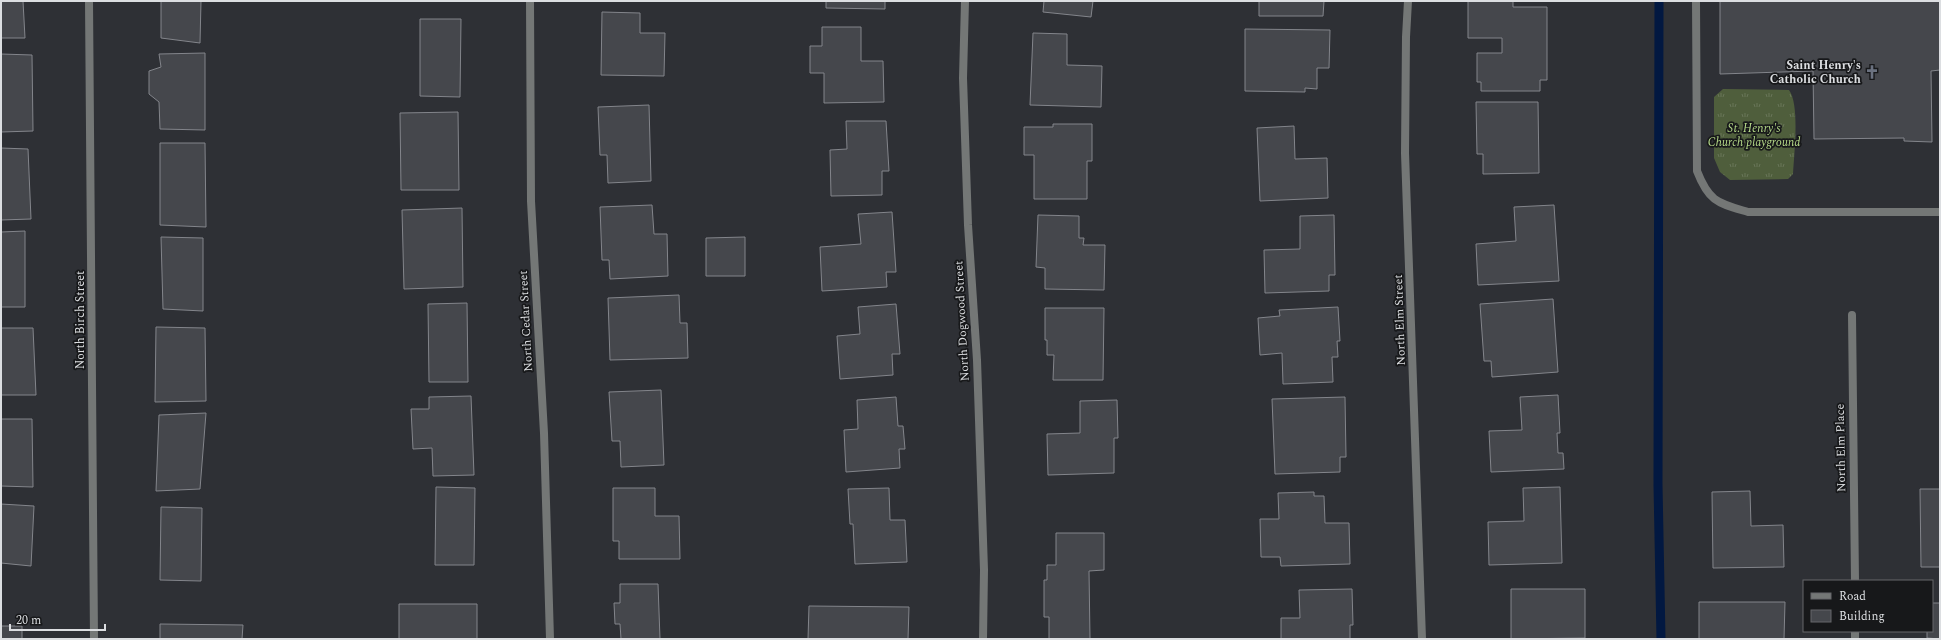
<svg xmlns="http://www.w3.org/2000/svg" width="1941" height="640" viewBox="0 0 1941 640" font-family="Spectral,serif">
	<defs>
		<pattern id="grass-tufts" width="24" height="20" patternUnits="userSpaceOnUse"><rect width="24" height="20" fill="#4f5e3c"/><path d="M3 7l-1-3M5 7V3M7 7l1-3M15 17l-1-3M17 17v-4M19 17l1-3" fill="none" stroke="#687558"/></pattern>
	</defs>
	<rect width="100%" height="100%" fill="#2e3035"/>
	<path fill="url(#grass-tufts)" d="M1723 89 1789 90C1800 105 1794 154 1793 174L1788 179 1730 180 1720 172 1714 158V97Z"/>
	<g fill="none" stroke-linecap="round" stroke-linejoin="round">
		<path stroke="#021841" stroke-width="9" d="M1659 1 1658 485 1661 639"/>
	</g>
	<path fill="#45474c" stroke="#83858b" d="M1 1H23L25 38H1Z
		M161 1H201L200 43 161 38Z
		M826 1H885V9L826 8Z
		M1044 1H1093L1091 17 1043 12Z
		M1259 1H1324L1323 16H1259Z
		M1468 1H1513V7H1547V80H1540V91H1481V82H1477V53H1502V38H1468Z
		M1720 1H1940V70L1931 71 1932 142 1904 141V138L1814 139 1813 71 1720 74Z
		M602 12 640 13V33H665L664 76 601 75Z
		M420 19H461L460 97 420 96Z
		M822 27H861V61H883L884 102 824 103V73H810V46H822Z
		M1245 29 1330 30 1329 68H1317V89L1305 88V92L1245 91Z
		M1033 33 1067 34V65L1102 66 1101 107 1030 105Z
		M205 53V130L160 129 159 102 149 94V71L161 67 159 54Z
		M1 54 32 55 33 131 1 132Z
		M1476 102H1538L1539 173 1483 174V154H1477Z
		M649 105 651 181 608 183 607 155H600L598 107Z
		M458 112 459 190H401L400 113Z
		M846 121H886L889 171H882V195L831 196 830 150 847 149Z
		M1053 124H1092V161H1087V199H1034V155H1024V127H1053Z
		M1294 126 1295 159 1327 158 1328 198 1260 201 1257 128Z
		M160 143H205L206 227 160 225Z
		M1 148 28 149 31 219 1 220Z
		M652 205 654 234H667L668 276 610 279 609 260H602L600 207Z
		M1554 205 1559 281 1478 285 1476 244 1516 241 1514 207Z
		M462 208 463 287 404 289 402 210Z
		M892 212 896 272H886L887 287 822 291 820 247 861 244 858 214Z
		M1038 215 1079 216V238H1084L1083 245H1105L1104 290 1045 289V268L1036 267Z
		M1334 215 1335 275H1329V291L1265 293 1264 250 1300 249V216Z
		M25 231V307H1V232Z
		M161 237 203 238V311L163 309Z
		M745 237V276H706V238Z
		M679 295 680 323H687L688 358 610 360 608 298Z
		M1553 299 1558 372 1492 377 1491 361H1484L1480 304Z
		M467 303 468 382H429L428 304Z
		M896 304 900 354H892L893 375 840 379 837 336 860 334 858 307Z
		M1338 307 1340 341H1337L1338 357H1332L1333 382 1283 384 1282 353 1260 355 1258 318 1280 316 1279 310Z
		M1045 308H1104L1103 380H1053L1054 355H1047V340H1045Z
		M156 327 205 328 206 401 155 402Z
		M1 328H33L36 395H1Z
		M661 390 664 465 621 467 620 441H612L609 392Z
		M1558 395 1560 433H1557L1558 453H1563L1564 469 1491 472 1489 431 1522 430 1520 397Z
		M471 396 474 475 433 476 432 448 413 449 411 409H429V397Z
		M896 397 898 426H903L905 449H899L900 468 846 472 844 430 858 429 857 400Z
		M1345 397 1346 457H1340V472L1275 474 1272 399Z
		M1117 400 1118 438H1114V473L1048 475 1047 434 1080 433V401Z
		M206 413 200 489 156 491 159 415Z
		M1 419H32L33 487 1 486Z
		M436 487 475 488 474 565H435Z
		M1560 487 1562 563 1489 565 1488 522 1524 521 1523 488Z
		M613 488H655V516H679L680 559H619V541H613Z
		M889 488 890 520H905L907 562 855 564 853 524H850L848 489Z
		M1920 489H1940V567H1921Z
		M1750 491 1751 526 1783 525 1784 567 1713 568 1712 492Z
		M1314 492V496H1324L1325 523H1349L1350 564 1281 566 1280 557H1261L1260 519H1279L1278 493Z
		M1 504 34 506 31 566 1 563Z
		M161 507 202 508 201 581 160 580Z
		M1056 533H1104V570L1089 571 1090 639H1049V617H1044V580H1047V565H1056Z
		M620 584H658L660 639H621L620 624H615L614 603H620Z
		M1352 589 1353 625H1350V639H1281V618H1300L1299 590Z
		M1511 589H1585V638L1511 639Z
		M1699 602H1785L1784 639H1699Z
		M1932 603H1940V639L1927 638V631H1932Z
		M399 604H477V639H399Z
		M809 606 909 607 908 639H808Z
		M160 624 243 625 242 639H160Z
		M1 626H22V639H1Z"/>
	<g fill="none" stroke-linecap="round" stroke-linejoin="round">
		<path stroke="#747776" stroke-width="8" d="M1696 1 1697 171C1709 202 1718 203 1748 212H1940"/>
		<path stroke="#747776" stroke-width="8" d="M89 1 94 639
			M530 1 531 201 544 433 550 639
			M965 1 963 78 968 225 977 360 984 570 983 639
			M1408 1 1406 37 1405 153 1422 639
			M1852 315 1855 581
			M1855 631V639"/>
	</g>
	<defs>
		<symbol id="church-bare" viewBox="-9 -9 18 18"><path d="M-1.2-6h2.4v3.5h3.3v2.4h-3.3V6h-2.4V-.1h-3.3v-2.4h3.3Z" fill="#6b7280" stroke="#17181a" stroke-width="2.5" paint-order="stroke"/></symbol>
	</defs>
	<g fill-rule="evenodd">
		<use href="#church-bare" x="1862" y="62" width="20" height="20"/>
	</g>
	<g text-anchor="middle" dominant-baseline="central" stroke-width="3.5" stroke-linejoin="round" paint-order="stroke">
		<g font-size="12" font-weight="bold" fill="#dcdee1" stroke="#17181a" text-anchor="end">
			<text x="1861" y="65">Saint Henry's<tspan x="1861" dy="14">Catholic Church</tspan></text>
		</g>
		<g font-size="12" font-style="italic" fill="#b6da89" stroke="#17181a">
			<text x="1754" y="128">St. Henry's<tspan x="1754" dy="14">Church playground</tspan></text>
		</g>
		<g font-size="12" fill="#dcdee1" stroke="#17181a">
			<text transform="translate(80 320) rotate(-90)">North Birch Street</text>
			<text transform="translate(1400 320) rotate(-92)">North Elm Street</text>
			<text transform="translate(526 321) rotate(-93)">North Cedar Street</text>
			<text transform="translate(962 321) rotate(-93)">North Dogwood Street</text>
			<text transform="translate(1841 448) rotate(-91)">North Elm Place</text>
		</g>
	</g>
	<rect width="1941" height="640" fill="none" stroke="#dcdee1" stroke-width="4"/>
	<rect x="1803" y="580" width="130" height="52" fill="#17181a" stroke="#66676a"/>
	<rect x="1811" y="593" width="20" height="6" fill="#747776" stroke="#66676a"/>
	<text x="1839" y="600" font-size="12" fill="#dcdee1">Road</text>
	<rect x="1811" y="610" width="20" height="12" fill="#45474c" stroke="#66676a"/>
	<text x="1839" y="620" font-size="12" fill="#dcdee1">Building</text>
	<path d="M10 624v6h95v-6" fill="none" stroke="#dcdee1" stroke-width="2"/>
	<text x="16" y="624" font-size="12" fill="#dcdee1" stroke="#17181a" stroke-width="3" paint-order="stroke">20 m</text>
</svg>
